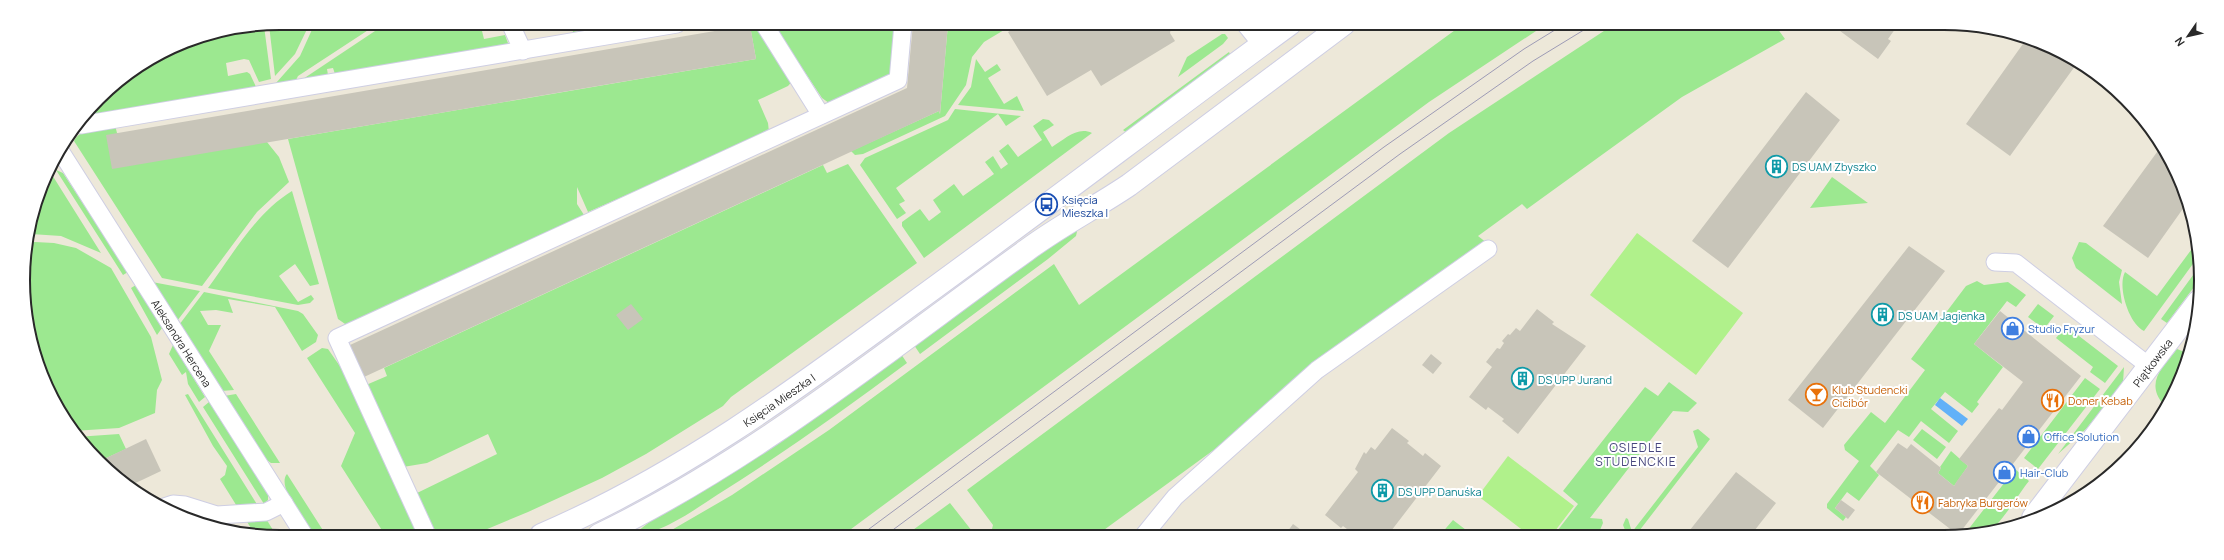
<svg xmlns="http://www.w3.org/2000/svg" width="2224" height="560" viewBox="0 0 2224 560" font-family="Manrope,sans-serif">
	<rect width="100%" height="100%" fill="#ede8d9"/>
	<path fill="#9ce890" d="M280 23H310L295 54 275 76 269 25Z
		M315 23H379L298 76 295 82 276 86V83L300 56Z
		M387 23H480L484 39 505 35 509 46 335 74 333 68 327 69 328 75 303 79Z
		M571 23H621L573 32Z
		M740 24H760L795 78 788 86 758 100 768 123 769 132 588 212 577 187V204L584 215 348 326 338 319 288 139 756 59 750 26 740 27Z
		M773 24H895L891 74 829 103 822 98Z
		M948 24H1014L984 42 972 57 966 85 945 116 863 154 855 155 851 151 939 111 940 114Z
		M1462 25H1545L1429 102 843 535H663L732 495 829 430 1054 264 1079 305Z
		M1613 25H1775L1785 39 1682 97 1527 209 1522 204 1478 236 1492 247 1097 535H983L992 529 993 525 967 490 1449 133Z
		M264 26 271 79 259 82 249 60 244 59 226 63 228 76 247 72 250 74 257 89 89 115 110 87 182 42Z
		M1222 34H1225L1228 38 1223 44 1178 77 1187 57Z
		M1229 52 1231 56 1128 134 1123 130Z
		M976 59 985 72 997 64 1001 70 988 78 1004 104 1017 96 1024 111 958 105 971 87Z
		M955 109 1021 116 1006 126 998 114 896 188 905 201 899 204 906 213 897 219 860 165 865 158 948 120Z
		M1043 119 1049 120 1054 125 1043 132 1052 147C1064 140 1077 126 1092 133L924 258 902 226V222L920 209 929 221 941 212 933 200 954 184 963 196 994 174 985 162 993 156 1001 169 1008 164 999 151 1008 144 1018 157 1042 140 1033 126Z
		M115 125 117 133 267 142 279 157 289 182 257 212 202 286 162 278 74 141C80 128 101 128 115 125Z
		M848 164 917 263 731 397 723 406 646 454 602 478 528 512 473 535H434L415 494 497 454 488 434 427 463 403 467 366 385 387 376 384 368 823 165 827 173Z
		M49 170 101 253 61 236 31 234Z
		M56 170 63 173 128 272 123 275Z
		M1832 177 1868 203 1810 208Z
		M292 191 319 284 310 286 295 264 279 276 298 302 311 295 314 299 310 303 298 305 208 288C233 254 256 213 292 191Z
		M1078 227 1076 236 1048 259 920 354 914 345 1048 243Z
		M35 242 54 243 76 248 111 268 151 337 162 380 157 390 155 413 119 428 73 431 32 347 24 263 29 243Z
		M2079 242 2086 243 2122 270 2119 282 2122 304 2076 268 2072 258Z
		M2194 246 2195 261 2144 331C2129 324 2117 287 2125 272L2157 296Z
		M2196 271 2197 283 2167 323 2161 319Z
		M1977 281 1984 285 2008 282 2026 295 2016 307 2007 301 1974 344 2003 367 1977 402 1979 404 1972 413 1945 392 1931 409 1958 431 1949 443 1921 421 1909 437 1898 430 1870 466 1879 475 1859 501 1847 492 1835 508 1846 517 1843 521 1827 508V504L1859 461 1845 450 1844 445 1871 412 1885 423 1925 370 1911 359 1966 286Z
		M152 282 200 291 177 321Z
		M136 285 162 328 157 335 131 288Z
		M204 292 298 311 303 314 318 335 316 342 302 351 275 307 228 299 233 313 216 310 200 311 208 325H221L209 351 234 390 221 391 179 325Z
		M2038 304 2054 316 2044 329 2028 317Z
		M2066 326 2118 366 2105 383 2090 372 2093 367 2056 338Z
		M173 345 205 397 199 402 188 384 186 372 182 375 169 354Z
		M322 348 328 349 346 375 420 535H385L341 466 355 433 307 358Z
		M2177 349 2187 353 2174 394 2170 399 2163 404C2145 382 2163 367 2177 349Z
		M901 354 907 363C845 409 783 454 717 495 694 510 660 535 633 535L652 520 749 461Z
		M2124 367 2123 383 2086 429 2058 454Z
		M2085 378 2100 389 2038 469 2024 458Z
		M1669 382 1697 403 1688 412 1673 411 1590 518 1602 519 1603 523 1600 530 1603 532 1583 535H1554L1578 504 1563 491 1645 387 1658 396Z
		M188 394 258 506 238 508 220 479 225 475 227 466 213 446 185 395Z
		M236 394 280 463H271L264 458 224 396Z
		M209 402 268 494V500L264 504 203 407Z
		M1698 429 1710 439 1636 535H1627L1623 525 1626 518 1628 519 1632 532 1698 447 1693 431Z
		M1922 429 1946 447 1937 459 1913 440Z
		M119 434 126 449 102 460 76 437Z
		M1951 451 1968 466 1954 486 1938 473 1941 468 1940 467Z
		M2015 469 2029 481C2020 492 2002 522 1991 530 1985 536 1972 535 1964 535Z
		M287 474 326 535H313C305 523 276 486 287 474Z
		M950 503 972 531 974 530 978 535H906Z
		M265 517 276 535H255L246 520Z
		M1453 520 1470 533 1472 535H1460L1456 532 1454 535H1440Z"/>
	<path fill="#b0f18b" d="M1637 233 1743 313 1696 375 1590 295Z
		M1508 456 1574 506 1552 535H1529L1478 496Z"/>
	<path fill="#62b1f8" d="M1940 398 1968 419 1962 426 1935 405Z"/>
	<path fill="#c8c5b9" d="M913 24H948L940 114 939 111 364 377 350 345 907 88Z
		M1022 24H1172L1170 33 1175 41 1101 86 1091 70 1047 96 1008 32Z
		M750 25 756 59 112 169 106 135Z
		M1838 25H1898L1888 39 1891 41 1878 59 1836 28Z
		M2025 41 2073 58 2078 62 2010 156 1966 124Z
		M1806 92 1840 120 1728 268 1692 241Z
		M2160 148 2187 203 2148 258 2103 226Z
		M1909 246 1945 271 1823 428 1788 400Z
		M631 304 643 319 628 330 616 315Z
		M1537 309 1554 322 1552 324 1586 346 1518 434 1502 421 1504 419 1488 407 1486 410 1469 397 1492 367 1486 362 1497 348 1500 349 1504 343 1502 341 1508 334 1510 335 1516 328 1520 331Z
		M2000 311 2081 376 1958 535 1876 472 1898 443 1907 449 1911 444 1941 468 1938 473 1954 486 1957 481 1968 466 1959 459 1999 408 2002 410 2023 382 1974 344Z
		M1431 354 1442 363 1433 374 1422 365Z
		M1392 428 1409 441 1407 443 1423 456 1425 453 1441 466 1388 535H1355L1343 526 1341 528 1325 515 1358 472 1355 469 1364 452 1366 454 1371 447 1375 450Z
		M146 439 161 471 142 480 131 485 102 460Z
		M1736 472 1776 503 1751 535H1686Z
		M1841 500 1855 510 1848 519 1835 508Z
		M1293 524 1304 532 1302 535H1285Z"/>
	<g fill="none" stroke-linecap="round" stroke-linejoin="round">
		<defs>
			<g id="street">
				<path d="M510 23 523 51"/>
				<path d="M764 24 821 115"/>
				<path d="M1245 24 1262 45"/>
				<path d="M81 125 677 24"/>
				<path id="s1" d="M61 152 304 535"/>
				<path d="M1995 262 2016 263 2149 366"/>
				<path d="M164 507 173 504 185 505 217 515 266 512 284 503"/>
				<path d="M427 535 337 338 898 80 903 24"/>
				<path d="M1144 535 1175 497 1317 370 1488 249"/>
			</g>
			<g id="secondary">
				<path id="s2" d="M2033 518 2198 302"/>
				<path id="s3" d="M541 535C677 477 794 391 912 304 1039 212 1163 117 1290 24"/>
				<path d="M599 535C754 460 888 350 1027 250 1059 226 1095 208 1129 185L1344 24"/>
			</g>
		</defs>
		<use href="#street" stroke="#cecee3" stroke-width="19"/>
		<use href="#secondary" stroke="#cecee3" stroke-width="24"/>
		<use href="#street" stroke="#fff" stroke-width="17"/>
		<use href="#secondary" stroke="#fff" stroke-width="22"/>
		<path stroke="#9d9bb5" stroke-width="1" d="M861 535 1384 147 1524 49 1563 25
			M886 535 1400 154 1533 61 1592 25"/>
	</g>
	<defs>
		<symbol id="building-ring" viewBox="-11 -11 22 22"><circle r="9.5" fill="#fff" stroke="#0f9aa8" stroke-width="1.5"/><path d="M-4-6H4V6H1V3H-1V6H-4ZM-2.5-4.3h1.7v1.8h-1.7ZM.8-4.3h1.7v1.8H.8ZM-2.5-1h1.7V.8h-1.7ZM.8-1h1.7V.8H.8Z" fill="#0f9aa8"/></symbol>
		<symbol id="bus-ring" viewBox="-11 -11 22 22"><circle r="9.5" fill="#fff" stroke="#1a4fb4" stroke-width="1.5"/><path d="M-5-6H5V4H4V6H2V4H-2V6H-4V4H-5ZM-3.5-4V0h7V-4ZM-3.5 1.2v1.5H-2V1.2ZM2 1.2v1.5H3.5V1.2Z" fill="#1a4fb4"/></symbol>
		<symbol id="shop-ring" viewBox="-11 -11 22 22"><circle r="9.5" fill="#fff" stroke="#3f7fe0" stroke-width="1.5"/><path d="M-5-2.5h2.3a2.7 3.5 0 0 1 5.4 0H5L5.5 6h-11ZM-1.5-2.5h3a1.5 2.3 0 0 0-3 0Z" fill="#3f7fe0"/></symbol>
		<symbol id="bar-ring" viewBox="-11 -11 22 22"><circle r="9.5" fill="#fff" stroke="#e8710a" stroke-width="1.5"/><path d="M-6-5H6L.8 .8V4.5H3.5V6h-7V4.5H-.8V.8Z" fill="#e8710a"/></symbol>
		<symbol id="restaurant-ring" viewBox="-11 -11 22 22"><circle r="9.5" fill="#fff" stroke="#e8710a" stroke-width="1.5"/><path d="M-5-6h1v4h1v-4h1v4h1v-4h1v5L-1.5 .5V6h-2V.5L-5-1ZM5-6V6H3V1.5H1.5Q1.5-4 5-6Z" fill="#e8710a"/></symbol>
	</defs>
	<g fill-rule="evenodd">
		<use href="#building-ring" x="1764" y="154" width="25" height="25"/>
		<use href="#bus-ring" x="1034" y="192" width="25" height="25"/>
		<use href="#building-ring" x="1870" y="302" width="25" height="25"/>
		<use href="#shop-ring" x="2000" y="316" width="25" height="25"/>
		<use href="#building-ring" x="1510" y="366" width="25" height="25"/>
		<use href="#bar-ring" x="1804" y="382" width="25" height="25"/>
		<use href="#restaurant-ring" x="2040" y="388" width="25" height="25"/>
		<use href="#shop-ring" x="2016" y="424" width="25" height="25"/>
		<use href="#shop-ring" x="1992" y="460" width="25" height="25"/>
		<use href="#building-ring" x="1370" y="478" width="25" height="25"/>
		<use href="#restaurant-ring" x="1910" y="490" width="25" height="25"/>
	</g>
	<g text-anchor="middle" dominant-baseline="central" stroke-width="4" stroke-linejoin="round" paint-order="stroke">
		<g font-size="11" fill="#0d838f" stroke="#fff" text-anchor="start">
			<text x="1792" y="166">DS UAM Zbyszko</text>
			<text x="1898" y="315">DS UAM Jagienka</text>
			<text x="1538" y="379">DS UPP Jurand</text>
			<text x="1398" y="491">DS UPP Danuśka</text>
		</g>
		<g font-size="11" fill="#164399" stroke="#fff" text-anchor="start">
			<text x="1062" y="199">Księcia<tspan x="1062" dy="13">Mieszka I</tspan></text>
		</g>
		<g font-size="11" fill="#366cbe" stroke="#fff" text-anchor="start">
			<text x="2028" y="328">Studio Fryzur</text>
			<text x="2044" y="436">Office Solution</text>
			<text x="2020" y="472">Hair-Club</text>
		</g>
		<g font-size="11" fill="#292929" stroke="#fff">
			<text stroke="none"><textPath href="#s1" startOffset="226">Aleksandra Hercena</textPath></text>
			<text stroke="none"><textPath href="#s2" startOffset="196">Piątkowska</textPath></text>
			<text stroke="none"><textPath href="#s3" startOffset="274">Księcia Mieszka I</textPath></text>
		</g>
		<g font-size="11" fill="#c56008" stroke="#fff" text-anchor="start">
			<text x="1832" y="389">Klub Studencki<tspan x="1832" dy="13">Cicibór</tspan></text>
			<text x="2068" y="400">Doner Kebab</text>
			<text x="1938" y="502">Fabryka Burgerów</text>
		</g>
		<g font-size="12" letter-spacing="1" fill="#47467d" stroke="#fff">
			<text x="1636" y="447">OSIEDLE<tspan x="1636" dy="14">STUDENCKIE</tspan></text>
		</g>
	</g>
	<path d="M0 0H2224V560H0ZM280 30H1944A250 250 0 0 1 2194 280V280A250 250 0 0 1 1944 530H280A250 250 0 0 1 30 280V280A250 250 0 0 1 280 30Z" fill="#fff" fill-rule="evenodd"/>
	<path fill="none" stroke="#292929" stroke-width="2" d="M280 30H1944A250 250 0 0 1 2194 280V280A250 250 0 0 1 1944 530H280A250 250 0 0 1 30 280V280A250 250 0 0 1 280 30Z"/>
	<g transform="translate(2188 36) rotate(236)" stroke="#ffffff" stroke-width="3" paint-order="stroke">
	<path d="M0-3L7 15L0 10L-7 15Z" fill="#292929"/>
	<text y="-6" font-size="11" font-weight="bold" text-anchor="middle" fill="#292929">N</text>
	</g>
</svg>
